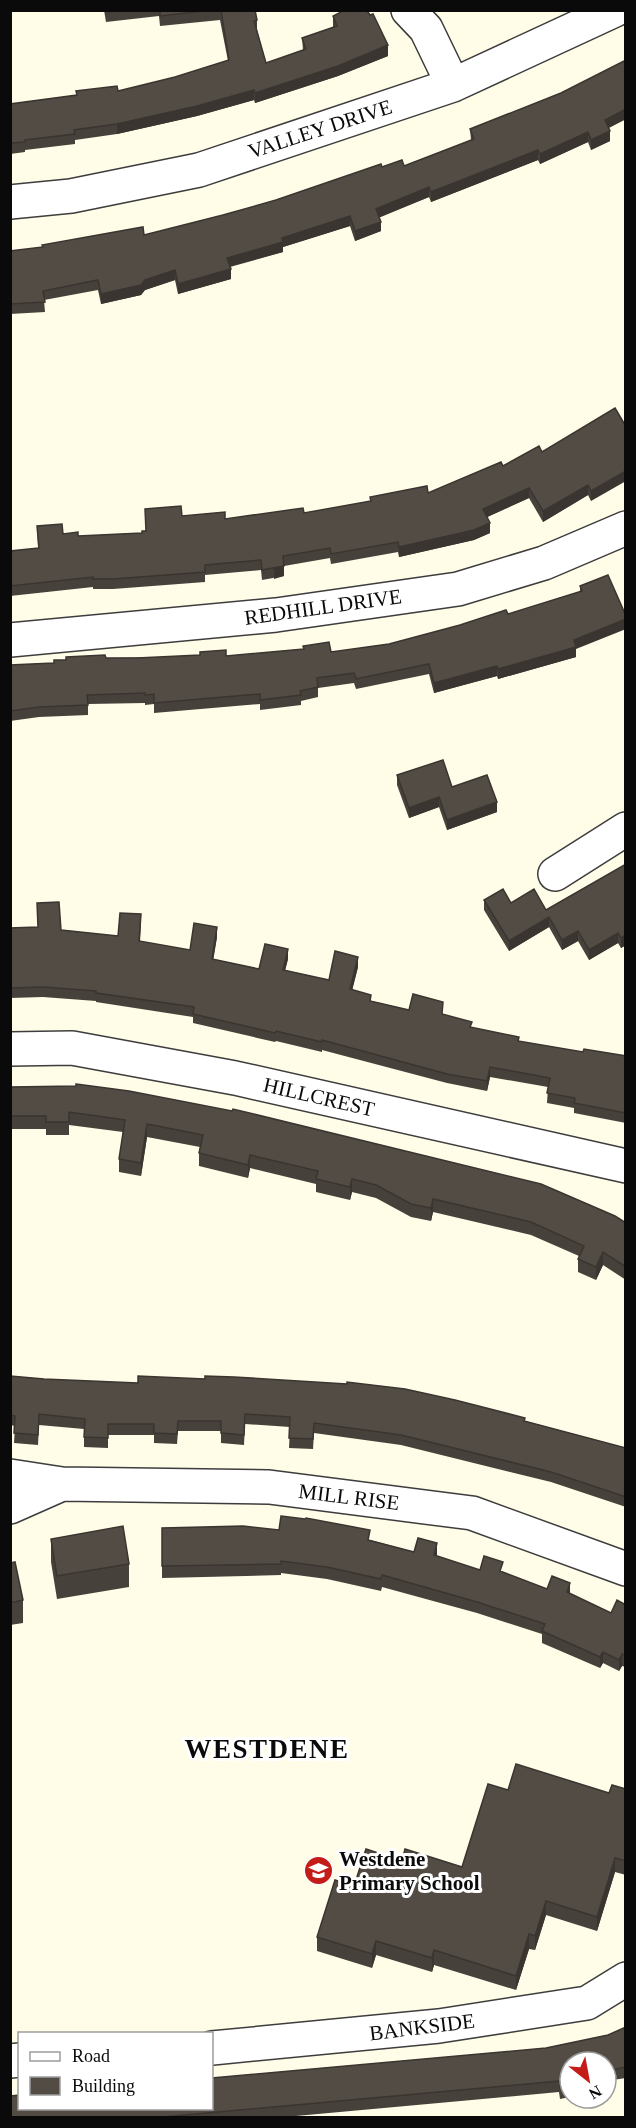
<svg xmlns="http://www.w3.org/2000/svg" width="636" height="2128" viewBox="0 0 636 2128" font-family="'Times New Roman',serif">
	<rect width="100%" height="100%" fill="#fffce7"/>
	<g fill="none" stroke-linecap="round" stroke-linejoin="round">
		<defs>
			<path id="minor" d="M408 10 426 29 453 85
				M10 202 71 196 199 170 453 85 615 10
				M10 640 276 615 458 589 544 563 626 528
				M555 874 626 829
				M10 1049 72 1048 235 1078 626 1166
				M10 1476 62 1484 269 1487 472 1513 626 1569
				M10 1507 62 1484
				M212 2048 439 2026 587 2003 626 1979
				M10 2061 20 2060"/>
		</defs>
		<use href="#minor" stroke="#3d3d3d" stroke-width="36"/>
		<use href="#minor" stroke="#fff" stroke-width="33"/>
	</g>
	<path fill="#47413b" d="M104 10H255L257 20V30L266 63 303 50 302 38 333 27V16L388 56 338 76 255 103 254 100 197 116 117 134 75 140V144L25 150V152L10 154V104L76 95V91H118L175 77 228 61 220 20 160 26 159 16 106 22Z
		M626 60V119L608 128 610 141 591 150 588 142 540 164 538 160 431 202 429 197 379 217 381 231 355 241 350 226 283 247V252L230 267 231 279 178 294 175 280 145 290 141 295 101 304 98 290 44 300 45 312 10 314V251L144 235 223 215 276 200 382 167 404 166 471 140 470 129 561 93Z
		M615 408 591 501 588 495 543 522 529 498 487 517 490 533 474 540 399 557 398 552 331 564 330 558 284 566V576L262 580 261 570 205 575V582L113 589H93V587L10 596V551L38 548 37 526 63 534 78 536 142 533 146 531 145 509 182 516 225 519 304 513 370 501V497L428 493 542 452Z
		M608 575 576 649V657L498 679 497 676 434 693 429 674 356 689 354 683 318 688V697L301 701V705L260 710V704L154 713V704L145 705V703L88 704V715L39 717 10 721V665L54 663 106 658 226 656 331 652 389 644 508 614 580 592V586Z
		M397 775 452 787 497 812 447 830 439 807 409 818 397 785Z
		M626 864V945L621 948 618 943 589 960 578 941 562 950 549 927 509 951 484 910V900L511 903 546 910Z
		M141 924 140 942 190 950 217 937 213 959 259 969 288 959 285 970 329 980 358 967 352 990 371 1001 409 1010 443 1014 472 1028 519 1041 583 1052 626 1056V1123L574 1113V1108L547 1103 548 1087 490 1077 487 1091 447 1083 322 1050V1052L276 1041 275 1042 193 1023V1017L96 1002V1001L43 997 10 998V928L61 930 118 936Z
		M10 1087 626 1223V1280L603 1265 596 1280 578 1272V1259L579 1256 531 1235 433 1212 431 1221 411 1217 376 1198 352 1192 350 1200 316 1192V1184L250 1168 248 1178 199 1166V1153L200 1147 147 1137 141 1176 119 1172V1159L123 1132 69 1125V1135H46V1129H10Z
		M10 1376 525 1421 626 1448V1507L551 1482 401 1445 314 1433 313 1449 289 1448 290 1427 245 1424 244 1445 221 1443V1431H178L177 1444 154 1443V1435H108V1448L84 1447V1429L39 1425 38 1445 14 1443 15 1426 10 1425Z
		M162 1528 370 1540 414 1552 437 1554V1556L480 1570 503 1572 547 1589 570 1594 611 1613 626 1605V1667L622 1666 619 1671 603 1663 600 1668 542 1643V1634L477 1613 382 1587 381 1591 327 1579 281 1573V1575L162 1578Z
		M51 1539 129 1564V1587L57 1599 51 1562Z
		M10 1563 23 1600V1623L10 1625Z
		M626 1789V1875L615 1872 597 1931 546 1915 535 1950 529 1949 516 1990 434 1965 432 1972 376 1955 372 1968 317 1951V1937L354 1886 402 1861 462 1867 508 1790 609 1793Z
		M626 2027V2078L606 2081V2062H570V2097L560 2099 559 2092 274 2118H10L546 2048 608 2035Z"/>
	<path fill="#3a3530" d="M388 45V56L338 76 255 103V93Z
		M254 90V100L197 116 117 134V124Z
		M626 109V119L605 130V120Z
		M610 131V141L591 150V140Z
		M588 132V142L540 164V154Z
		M538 150V160L431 202V192Z
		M429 187V197L376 219V209Z
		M350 216V226L283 247V252L227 267V258L282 238Z
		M381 222V231L355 241V231Z
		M231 269V279L178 294V284Z
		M175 270V280L145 290 141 295 101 304V294Z
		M626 471V481L591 501V491Z
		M588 485V495L543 522V511Z
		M529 488V498L483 519V509Z
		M490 523V533L474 540 399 557V547Z
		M284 566V576L274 579V568Z
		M626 619V629L576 649V657L498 679V669L574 640Z
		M497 666V676L434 693V683Z
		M439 797V807L409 818V808Z
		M497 802V812L447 830V820Z
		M549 917V927L509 951V941Z
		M217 927V937L212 968V959Z
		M578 931V941L562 950V940Z
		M618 933V943L589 960V950Z
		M626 935V945L621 948V938Z
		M288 949V959L283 979V970Z
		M358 957V967L350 999V989Z
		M490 1067V1077L487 1091V1081Z
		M147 1124V1137L141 1176V1163Z
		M250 1155V1168L248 1178V1165Z
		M352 1179V1192L350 1200V1187Z
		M433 1199V1212L431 1221V1208Z
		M603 1252V1265L596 1280V1267Z
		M437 1543V1554L434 1567V1555Z
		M570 1583V1595L567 1592Z
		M603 1652V1663L600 1668V1657Z
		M622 1654V1666L619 1671V1660Z
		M615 1858V1872L597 1931V1917Z
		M546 1901V1915L535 1950V1936Z
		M529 1934V1949L516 1990V1976Z
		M376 1941V1955L372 1968V1954Z
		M434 1950V1965L432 1972V1958Z"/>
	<path fill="#534c45" stroke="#3a3530" stroke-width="1.5" d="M106 10H120L106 12Z
		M160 10H212L160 16Z
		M221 10H255L257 20 254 21 266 63 306 49 302 38 337 26 333 16 345 10H360L368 12 370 15 373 14 388 45 338 66 255 93 254 90 197 106 117 124 74 130 75 134 25 140V142L10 143V104L77 95 76 91 117 86 118 91 175 77 229 60Z
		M626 60V109L605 120 610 131 591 140 588 132 540 154 538 150 431 192 429 187 376 209 381 222 355 231 350 216 282 238 283 242 227 258 231 269 178 284 175 270 145 280 141 285 101 294 98 280 43 291 45 302 10 304V251L43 247 42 245 143 227 144 235 223 215 276 200 381 164 382 167 402 160 404 166 474 139 470 129 561 93Z
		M615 408 625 425 626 424V471L591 491 588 485 543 511 529 488 483 509 490 523 474 530 399 547 398 542 331 554 330 548 283 556 284 566 262 570 261 560 205 565V572L113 579H93V577L10 586V551L39 548 37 526 62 524 63 534 78 532V536L142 533V531H146L145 509 181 506 182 516 225 512V519L303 508 304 513 371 501 370 497 427 486 428 493 501 462 503 466 539 446 542 452Z
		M608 575 626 616V619L574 640 576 647 498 669 497 666 434 683 429 664 356 679 354 673 317 678 318 687 300 691 301 695 260 700V694L154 703V694L145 695V693L87 695 88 705 39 707 10 711V665L54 663V660H66V657L105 655 106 658H137L200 655V652L226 650V656L304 649 303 646 329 642 331 652 389 644 460 625 506 610 508 614 582 591 580 586Z
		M443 760 452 787 487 775 497 802 447 820 439 797 409 808 397 775Z
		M626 864V935L621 938 618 933 589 950 578 931 562 940 549 917 509 941 484 900 503 889 511 903 534 889 546 910Z
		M59 902 61 930 118 936 120 913 141 914 139 941 190 950 194 923 217 927 212 959 259 969 265 944 288 949 283 970 329 980 335 951 358 957 350 989 371 995 370 1001 409 1010 413 994 443 1002 442 1014 472 1022 470 1027 519 1037 518 1041 583 1052 584 1049 626 1056V1113L574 1103 575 1098 547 1093 550 1078 490 1067 487 1081 447 1074 322 1040V1042L276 1031 275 1033 193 1014 194 1007 96 993V991L43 987 10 988V928L38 927 37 903Z
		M76 1084 129 1091 232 1111 233 1109 541 1184 615 1216 626 1223V1267L603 1252 596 1267 578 1259 584 1246 531 1222 433 1199 431 1208 411 1204 376 1185 352 1179 350 1187 316 1179 318 1171 250 1155 248 1165 199 1153 203 1135 147 1124 141 1163 119 1159 125 1120 69 1112V1122H46V1116H10V1087L76 1086Z
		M10 1376 44 1379 138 1383V1376L205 1379V1376L234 1377 347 1384V1382L405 1389 455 1400 525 1418 524 1421 626 1448V1497L551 1472 401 1435 314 1423 313 1439 289 1438 290 1417 245 1414 244 1435 221 1433V1421H178L177 1434 154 1433V1424H108V1438L84 1437 85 1419 39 1414 38 1435 14 1433 15 1416 10 1415Z
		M281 1516 305 1519 306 1518 370 1530 368 1540 414 1552 418 1538 437 1543 434 1555 480 1570 484 1556 503 1562 500 1571 547 1589 552 1576 570 1583 567 1592 611 1613 617 1600 626 1605V1656L622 1654 619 1660 603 1652 600 1657 542 1631 545 1624 477 1602 382 1575 381 1579 327 1567 281 1561V1564L162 1566V1528L243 1526 279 1530Z
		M123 1526 129 1564 57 1576 51 1539Z
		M15 1562 23 1600 10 1603V1563Z
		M516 1764 609 1793 612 1785 626 1789V1861L615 1858 597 1917 546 1901 535 1936 529 1934 516 1976 434 1950 432 1958 376 1941 372 1954 317 1937 335 1880 354 1886 366 1849 402 1861 405 1849 462 1867 488 1784 508 1790Z
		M626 2027V2067L606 2071V2062H570V2086L560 2088 559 2081 152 2118H10V2096L20 2095V2109H212V2078L546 2048 608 2035Z"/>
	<defs>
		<symbol id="school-disc" viewBox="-11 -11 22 22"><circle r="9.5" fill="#c41c18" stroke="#fff"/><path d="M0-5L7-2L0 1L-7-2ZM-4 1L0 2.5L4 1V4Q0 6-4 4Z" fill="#fff"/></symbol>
	</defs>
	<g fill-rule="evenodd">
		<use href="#school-disc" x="302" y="1854" width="33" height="33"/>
	</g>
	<g text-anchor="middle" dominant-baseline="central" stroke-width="6" stroke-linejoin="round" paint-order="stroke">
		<g font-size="21" fill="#0a0a0a" stroke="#fff">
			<text transform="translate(320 129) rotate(-18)">VALLEY DRIVE</text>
			<text transform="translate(323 607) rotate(-8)">REDHILL DRIVE</text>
			<text transform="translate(319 1097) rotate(13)">HILLCREST</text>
			<text transform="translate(349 1497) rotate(7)">MILL RISE</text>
			<text transform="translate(422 2027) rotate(-7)">BANKSIDE</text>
		</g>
		<g font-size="21" font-weight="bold" fill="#0a0a0a" stroke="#fff" text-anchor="start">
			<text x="339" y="1859">Westdene<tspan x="339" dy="24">Primary School</tspan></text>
		</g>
		<g font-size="27" font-weight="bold" letter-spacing="1.5" fill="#0a0a0a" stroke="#fff">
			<text x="267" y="1749">WESTDENE</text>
		</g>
	</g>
	<rect width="636" height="2128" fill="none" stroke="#0a0a0a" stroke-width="24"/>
	<rect x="18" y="2032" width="195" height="78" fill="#ffffff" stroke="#9d9d9d" stroke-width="1.5"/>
	<rect x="30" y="2052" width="30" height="9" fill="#ffffff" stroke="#9d9d9d" stroke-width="1.5"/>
	<text x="72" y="2062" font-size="18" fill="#0a0a0a">Road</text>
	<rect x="30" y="2077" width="30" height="18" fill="#534c45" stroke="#9d9d9d" stroke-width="1.5"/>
	<text x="72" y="2092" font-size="18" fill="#0a0a0a">Building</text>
	<g transform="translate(588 2080) rotate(149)"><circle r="28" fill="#ffffff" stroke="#9d9d9d" stroke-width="1.5"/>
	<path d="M0-4.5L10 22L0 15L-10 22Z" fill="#c41c18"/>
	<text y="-9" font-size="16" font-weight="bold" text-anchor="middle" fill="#0a0a0a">N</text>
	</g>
</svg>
